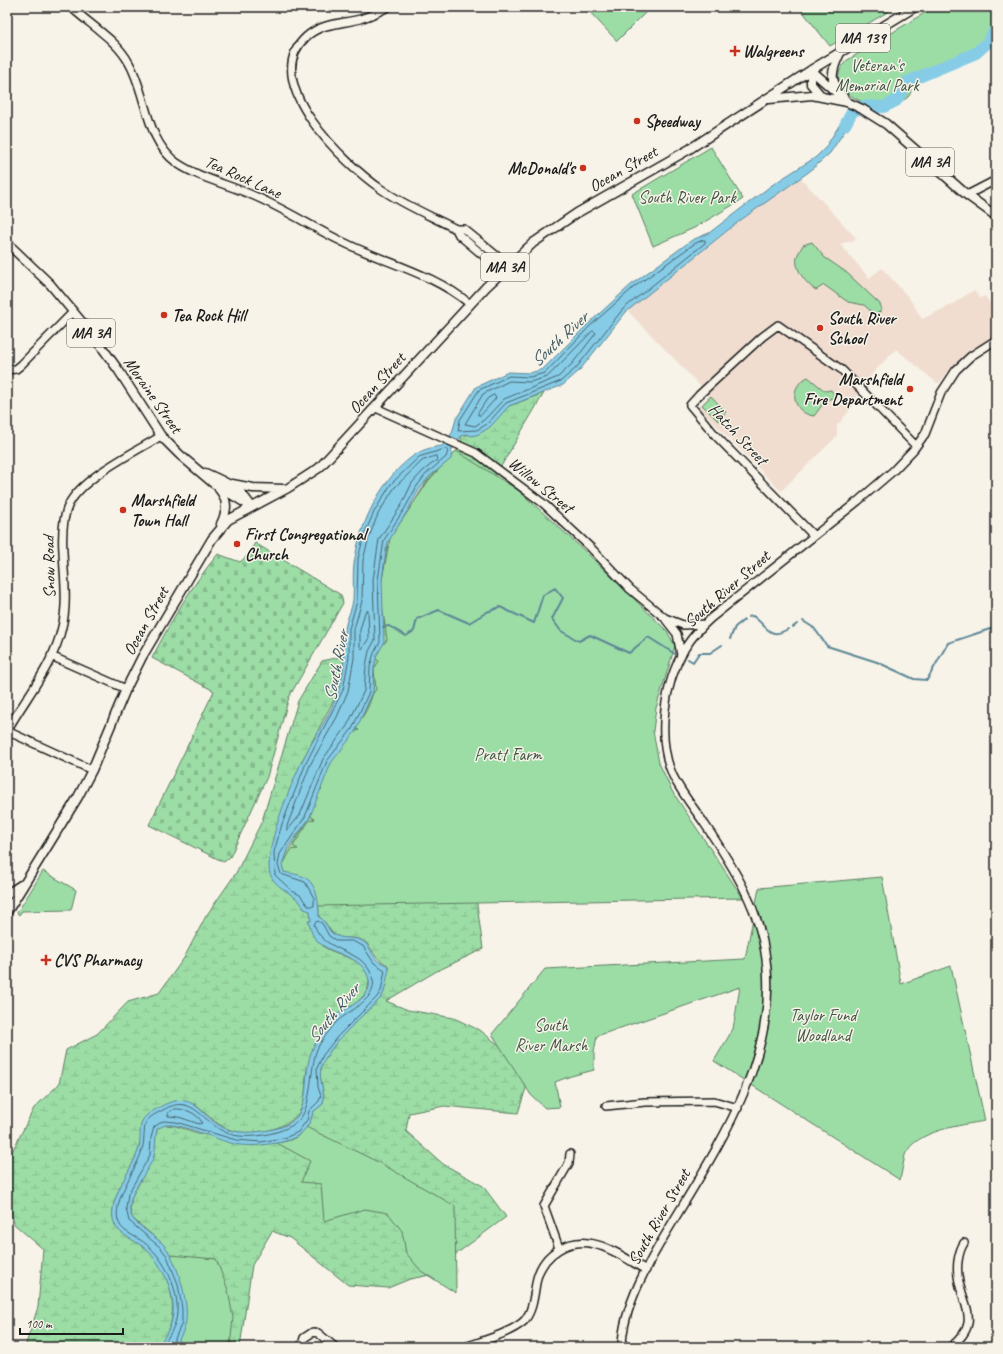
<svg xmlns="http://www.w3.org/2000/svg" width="1003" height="1354" viewBox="0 0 1003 1354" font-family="Caveat,sans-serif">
	<defs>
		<pattern id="grass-tufts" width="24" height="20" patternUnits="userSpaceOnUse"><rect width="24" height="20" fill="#9cdda6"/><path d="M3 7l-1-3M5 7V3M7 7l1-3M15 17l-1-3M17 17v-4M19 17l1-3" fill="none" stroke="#86bd8e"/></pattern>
		<pattern id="wetland-marsh" width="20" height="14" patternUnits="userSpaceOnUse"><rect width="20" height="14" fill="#9cdda6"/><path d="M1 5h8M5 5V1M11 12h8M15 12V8" fill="none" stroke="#86bd8e"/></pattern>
		<pattern id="cemetery-stones" width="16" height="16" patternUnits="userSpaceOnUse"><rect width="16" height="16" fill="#9cdda6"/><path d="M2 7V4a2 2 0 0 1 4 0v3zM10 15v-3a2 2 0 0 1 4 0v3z" fill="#86bd8e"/></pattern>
	</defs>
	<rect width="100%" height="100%" fill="#f7f3e8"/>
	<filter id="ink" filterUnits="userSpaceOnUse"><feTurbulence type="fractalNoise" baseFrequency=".025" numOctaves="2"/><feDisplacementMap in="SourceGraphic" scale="8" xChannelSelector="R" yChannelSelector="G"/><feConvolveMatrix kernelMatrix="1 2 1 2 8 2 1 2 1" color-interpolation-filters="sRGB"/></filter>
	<g filter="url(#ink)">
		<path fill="#f0ddd0" d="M799 176 857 239 840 244 869 278 882 268 910 299 922 319 951 305 974 290 980 298 985 296 994 309 996 308V336L970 350 951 368 940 382 937 383 896 349 874 372 856 395V400L853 406 837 426V436L781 491 698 407 709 395 626 309Z"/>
		<path fill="url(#grass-tufts)" stroke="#5c7c61" d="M909 75C909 85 916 95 903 100L896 95Z"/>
		<path fill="url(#wetland-marsh)" stroke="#5c7c61" d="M544 393 476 509 474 882 483 949 435 972 386 1001 408 1010 454 1018 481 1031 519 1061 530 1076 518 1113 444 1106 409 1113 406 1131 443 1164 483 1186 506 1217 456 1254 450 1271 410 1279 388 1288 348 1285 290 1238 272 1231 252 1265 240 1347H174L186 1325 181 1283 170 1255 164 1245 132 1218 130 1208 132 1196 154 1156 155 1138 157 1129 164 1125 176 1126 201 1134 277 1143C296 1140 309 1131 313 1112L323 1104C326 1092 318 1080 321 1068 327 1047 364 1014 380 999L384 992 388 965C372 957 376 953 366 943 357 935 348 940 339 937 329 934 328 922 319 917L318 897 284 872 282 865 284 856 309 819 331 763 355 732 373 692 374 668 385 619 382 580 386 550 429 477 444 466 461 446V436L484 431 509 406Z
			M345 656 340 688 302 761 278 823 270 852 290 894C298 898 303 905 310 911L312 921H309C313 928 318 942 324 947 338 956 370 959 369 982 369 995 354 1005 345 1011 341 1013 337 1014 334 1017 329 1023 325 1030 321 1037 312 1049 308 1062 306 1076 305 1088 306 1098 301 1109 292 1130 247 1138 228 1129 215 1124 205 1112 194 1104L142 1121C141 1129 141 1139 139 1148 134 1167 110 1196 113 1216 116 1233 131 1237 144 1247 166 1265 179 1301 169 1329 167 1335 161 1341 158 1347H25L38 1307 43 1249 14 1224 8 1198 7 1162 34 1108 59 1084 66 1050 97 1034 128 1002 159 993 184 958 206 916 236 873 262 821 298 701 322 661Z"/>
		<path fill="url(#cemetery-stones)" stroke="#5c7c61" d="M255 543 341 595 343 603 289 697 267 777 230 857 224 862 149 825 214 691 152 658C171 621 191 586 218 554L240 562 247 556Z"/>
		<path fill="#9cdda6" stroke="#5c7c61" d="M585 7H651L617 41Z
			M799 7H896L830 46Z
			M934 7H996C996 13 997 20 996 26 990 56 933 65 911 76 903 80 904 88 900 94 893 104 879 102 869 105 849 96 826 85 846 61Z
			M711 147 743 199 694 228 653 246 632 194Z
			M812 242 824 257 846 272 880 304 882 310 875 315 864 305 848 302 824 285 816 290C807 285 794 269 797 257 798 253 801 249 803 245Z
			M808 377 825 391 831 390 834 394 833 398 826 400 814 416C791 413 788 386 808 377Z
			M711 396 726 412 718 421 702 405Z
			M456 451 518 490 586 552 667 631 675 646 656 708 653 731 659 763 672 791 743 898 318 906 307 883 280 870 291 850 298 849 293 846 309 821 315 819 311 817V807L318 791 322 789 319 787 327 763 351 734 359 730 355 728V725C362 719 366 712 369 704 372 699 371 694 376 690L374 669 379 661 374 658 380 648 387 640 380 590 390 538 429 480Z
			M43 871 76 890 71 910 22 911 19 915 17 913Z
			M882 877 901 984 951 966 985 1121C963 1125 915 1130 905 1155 903 1163 902 1172 900 1180L714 1061 733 1029 740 987 597 1036 594 1052V1070L571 1076 555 1082 560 1107 545 1108 531 1095 492 1034 545 969 745 959 759 888Z
			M306 1127 380 1163 455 1206 456 1293 421 1271 406 1253 402 1231 388 1213 365 1209 324 1221 321 1184 301 1182 310 1161 277 1143C290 1141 299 1138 306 1127Z
			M170 1255 216 1259 228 1290 233 1318 230 1347H174L179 1339 181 1283Z"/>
		<path fill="#86cce7" stroke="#5c8696" d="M849 110 856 114 830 153 810 171 738 222 626 312 579 371 563 385 509 406 490 427 479 434 472 436 466 434 461 436 452 449 451 459 429 477 420 488 408 510 388 542 386 550 382 580 384 643 377 655 374 668 373 692 355 732 331 763 309 819 288 847 282 865 284 872C292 874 299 874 306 878 318 886 319 905 319 917 326 921 327 928 332 933 341 941 354 935 364 942 370 946 372 955 377 960 381 964 387 963 389 969L384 992 380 999C364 1014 327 1047 321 1068 318 1080 326 1092 323 1104L313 1112C309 1131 296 1140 277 1143 263 1145 248 1147 234 1144 217 1140 181 1123 166 1125 163 1125 160 1128 157 1129 155 1138 156 1148 154 1156 148 1174 122 1198 132 1217 135 1224 157 1238 164 1245 177 1260 191 1306 185 1326 183 1333 179 1340 174 1347H158C165 1336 172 1326 173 1313 175 1291 160 1259 142 1246 134 1240 120 1235 115 1225 104 1203 133 1169 139 1148 141 1140 139 1129 142 1121 145 1115 153 1111 158 1108 197 1085 200 1121 229 1130 242 1134 261 1132 274 1129 319 1120 298 1075 314 1046 318 1039 329 1020 336 1015 346 1008 373 998 369 980 363 952 328 957 314 937 311 933 310 926 308 921H311L310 911 304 909C298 892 269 889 269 867 269 836 289 790 302 761 314 737 331 715 339 689 346 669 343 649 345 629 346 619 352 610 353 600 354 586 352 571 355 558 361 520 384 475 416 454 424 449 433 447 442 446L452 433 456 419 476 387 508 372 530 373 543 369 589 323 632 284 692 240 709 233 772 185 816 157 825 148Z"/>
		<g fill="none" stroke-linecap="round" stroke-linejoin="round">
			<path stroke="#46626d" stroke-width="1" d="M703 240H705V243L623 309 576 368 561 381 506 403 487 424 477 430 458 431 460 420 479 390 509 376 530 377 545 373 591 325 634 287 694 244Z
				M593 331 596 333 572 364 558 377 504 399 484 420 475 426 465 424 483 394 509 381 530 382 547 377Z
				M494 395 496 398 481 415H478V413L487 399Z
				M446 449 448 451 446 457 426 474 417 486 405 508 384 540 378 580 380 642 374 653 370 667 369 692 352 729 327 761 305 817 280 854 278 865 281 874 305 882 314 898V906H308L300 895 292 891 275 875 274 852 282 824 306 763 343 690 349 657V629L357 601 358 559 364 535 374 512 391 484 419 457Z
				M436 456 437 460 423 471 412 483 401 506 379 539 373 580 375 640 369 651 366 666 364 691 347 726 323 759 300 815 287 831V826L310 765 337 717 348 691 354 658V629L362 601 363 560 369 537 378 514 395 487 422 461Z
				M368 611 369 638 362 649 360 647V630L365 612Z
				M174 1109C184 1108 198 1113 202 1123L199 1124 179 1117 168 1116V1113Z
				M162 1347C169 1336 176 1326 177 1313 179 1290 165 1259 146 1244 138 1237 123 1233 119 1223 110 1203 137 1169 142 1150 145 1141 143 1130 146 1122 149 1117 157 1113 163 1110 193 1092 202 1123 227 1133 245 1141 284 1134 298 1121 312 1108 310 1071 316 1052 319 1043 327 1034 333 1026 342 1013 378 1001 373 980 366 946 324 956 314 924L317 921 322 923 329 936 337 941H352L363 946 374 963 385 970 381 991 377 997 337 1037 323 1055 317 1068 318 1087 321 1096 319 1101 309 1111 307 1120 298 1132 287 1137 261 1142 236 1140 176 1122 163 1121 154 1127 151 1138 150 1155 128 1194 126 1208 129 1221 161 1248 167 1256 178 1284 182 1309V1323L171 1347"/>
			<path stroke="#5c8696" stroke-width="2" d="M748 617 753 616C768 627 769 640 788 629
				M803 621 814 628 827 646 877 662 914 679 927 680 948 643 996 627
				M383 627 389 626 406 636 414 631 417 619 439 610 469 623 487 612 500 607 534 623 543 595 555 588 563 598 552 619 561 631 579 641 590 635 629 653 648 637 675 654
				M793 627 797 624
				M730 639 735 627 744 620
				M688 659 693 662 699 653H710L722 645"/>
			<path stroke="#86cce7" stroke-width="12" d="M845 125 852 112 864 106 884 107 896 101 907 82 976 53 987 43 996 29"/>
			<defs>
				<path id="minor" d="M71 7C90 25 117 40 129 63 147 94 145 140 177 163 199 178 227 184 252 195 283 208 312 227 343 242 385 263 433 273 470 304
					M388 7C379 12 370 16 360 19 341 24 321 23 306 37 257 82 346 165 381 189 404 205 431 216 456 229H464L508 265
					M967 195 996 180
					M456 229 459 235 484 256 497 275
					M7 370 16 369 21 365 73 312
					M376 408 476 453 544 504 591 548 630 589 665 618 683 625 704 624
					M813 535 716 436 690 405 699 395 762 337 778 325 842 370 916 446
					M666 620 677 634 681 655
					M51 656 126 689
					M7 731C25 698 54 665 62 627 68 603 64 577 63 552 62 536 62 518 69 504 83 477 135 452 161 436
					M7 731 92 770
					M606 1106 645 1102 714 1101 738 1108
					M559 1248 544 1206 569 1163 570 1154
					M301 1347 304 1338 313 1332 318 1333 335 1347
					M465 1347C482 1341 511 1333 524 1321 534 1310 534 1291 537 1278 544 1253 569 1238 594 1244 612 1248 630 1261 646 1270
					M622 1347C622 1307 651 1258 671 1225 717 1148 775 1063 767 969 763 912 733 866 702 820 692 806 681 792 673 776 656 738 664 684 685 648 692 637 701 627 711 618L858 501 893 471 914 449 925 434 941 393 956 370 971 356 996 340
					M950 1347C989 1319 953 1299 958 1261 959 1254 960 1249 964 1243"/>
				<path id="major" d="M840 53C828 77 831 82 847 102
					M811 70 836 92
					M811 70V84L822 97
					M769 99 812 95 847 102 862 109 886 124 967 195 996 216
					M7 243 50 284 96 339 119 371 161 436 180 455 213 483 252 507
					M205 473C223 481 238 487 249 503
					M232 484 253 488 284 489
					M219 489C229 501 227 511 221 524
					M7 894 21 885
					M7 912 78 797 92 770 126 689 142 657 212 539 228 520 288 488 319 468 486 287 533 243 577 213 688 150 811 70 915 7"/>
			</defs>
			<use href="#minor" stroke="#1c1c1c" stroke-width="10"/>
			<use href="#major" stroke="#1c1c1c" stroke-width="11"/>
			<use href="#minor" stroke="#f7f3e8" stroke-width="7"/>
			<use href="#major" stroke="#f7f3e8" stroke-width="8"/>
		</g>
	</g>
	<g fill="#c8321e" stroke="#f7f3e8" stroke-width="1.5">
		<path d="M733 45h4v4h4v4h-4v4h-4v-4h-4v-4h4z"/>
		<circle cx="637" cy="121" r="4"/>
		<circle cx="583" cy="168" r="4"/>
		<circle cx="164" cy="315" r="4"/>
		<circle cx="820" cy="328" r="4"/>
		<circle cx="910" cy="389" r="4"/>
		<circle cx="123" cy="510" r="4"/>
		<circle cx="237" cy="544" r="4"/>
		<path d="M44 954h4v4h4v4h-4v4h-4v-4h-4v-4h4z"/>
	</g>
	<g text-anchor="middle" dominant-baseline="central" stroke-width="3" stroke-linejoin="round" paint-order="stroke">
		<g fill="#f7f3e8" stroke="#5e5c59" stroke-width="1">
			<rect x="836" y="24" width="54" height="28" rx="3"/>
			<rect x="906" y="148" width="48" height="28" rx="3"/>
			<rect x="481" y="253" width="48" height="28" rx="3"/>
			<rect x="67" y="319" width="48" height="28" rx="3"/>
		</g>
		<g font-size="16" font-weight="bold" fill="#1c1c1c">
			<text x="863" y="38">MA 139</text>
			<text x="930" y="162">MA 3A</text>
			<text x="505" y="267">MA 3A</text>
			<text x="91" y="333">MA 3A</text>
		</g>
		<g font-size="17" font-weight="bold" fill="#1c1c1c" stroke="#f7f3e8" text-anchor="start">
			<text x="743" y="51">Walgreens</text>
			<text x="645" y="121">Speedway</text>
			<text x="575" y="168" text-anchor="end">McDonald's</text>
			<text x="172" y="315">Tea Rock Hill</text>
			<text x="828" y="318">South River<tspan x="828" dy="20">School</tspan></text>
			<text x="902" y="379" text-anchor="end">Marshfield<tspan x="902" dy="20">Fire Department</tspan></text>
			<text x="131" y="500">Marshfield<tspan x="131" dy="20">Town Hall</tspan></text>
			<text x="245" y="534">First Congregational<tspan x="245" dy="20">Church</tspan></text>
			<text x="54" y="960">CVS Pharmacy</text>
		</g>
		<g font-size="17" fill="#425645" stroke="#f7f3e8">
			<text x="877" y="65">Veteran's<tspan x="877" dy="20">Memorial Park</tspan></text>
			<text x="687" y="197">South River Park</text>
			<text x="508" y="754">Pratt Farm</text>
			<text x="823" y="1015">Taylor Fund<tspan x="823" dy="20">Woodland</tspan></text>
			<text x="551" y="1025">South<tspan x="551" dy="20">River Marsh</tspan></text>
		</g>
		<g font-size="17" fill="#1c1c1c" stroke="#f7f3e8">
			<text transform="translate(623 169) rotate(-30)">Ocean Street</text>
			<text transform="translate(243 177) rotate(24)">Tea Rock Lane</text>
			<text transform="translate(377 383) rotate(-48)">Ocean Street</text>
			<text transform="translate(153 395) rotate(55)">Moraine Street</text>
			<text transform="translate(738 434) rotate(47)">Hatch Street</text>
			<text transform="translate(541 485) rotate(39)">Willow Street</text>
			<text transform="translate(49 567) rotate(-91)">Snow Road</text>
			<text transform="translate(727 589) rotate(-41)">South River Street</text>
			<text transform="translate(146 621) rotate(-61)">Ocean Street</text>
			<text transform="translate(659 1217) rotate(-60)">South River Street</text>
		</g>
		<g font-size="18" font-style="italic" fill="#415a63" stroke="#f7f3e8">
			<text transform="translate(559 339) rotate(-43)">South River</text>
			<text transform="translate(336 666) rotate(-79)">South River</text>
			<text transform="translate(333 1013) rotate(-50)">South River</text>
		</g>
	</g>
	<rect width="1003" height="1354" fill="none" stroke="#f7f3e8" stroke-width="24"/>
	<rect x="12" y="12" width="979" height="1330" fill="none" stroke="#1c1c1c" stroke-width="1.5" filter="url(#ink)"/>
	<path d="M20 1328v6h103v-6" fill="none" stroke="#1c1c1c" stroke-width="2"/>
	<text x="26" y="1328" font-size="12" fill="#1c1c1c" stroke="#f7f3e8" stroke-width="3" paint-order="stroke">100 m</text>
</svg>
